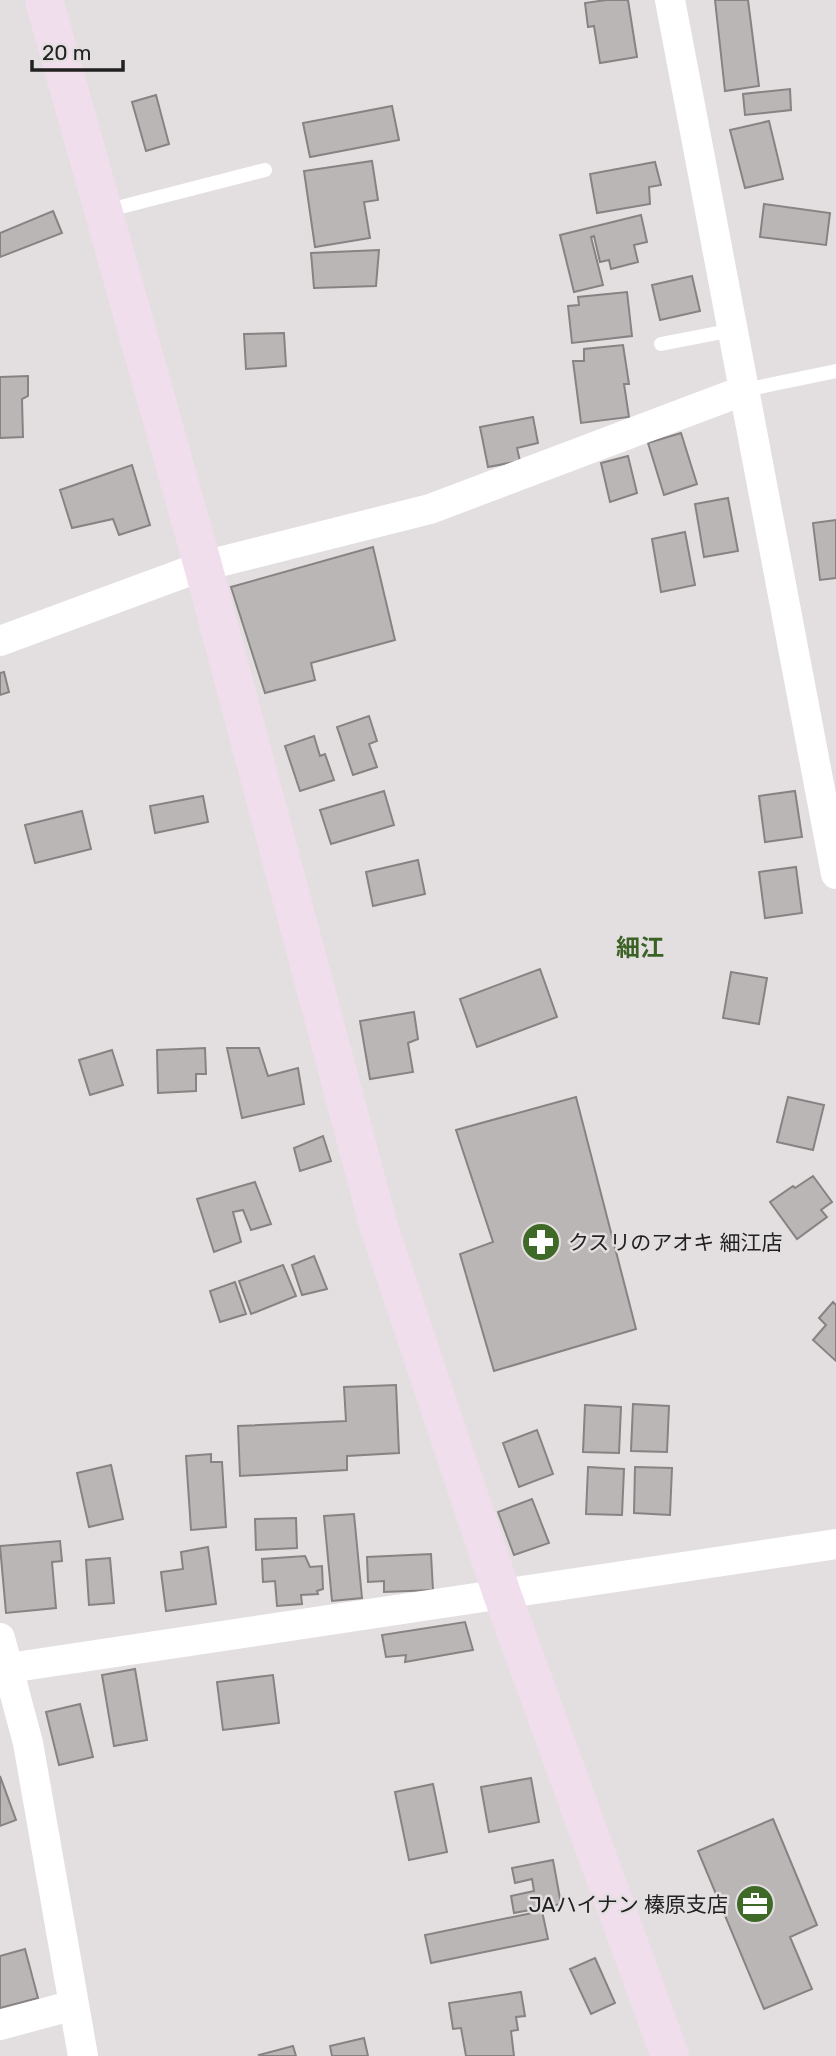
<svg xmlns="http://www.w3.org/2000/svg" width="836" height="2056" viewBox="0 0 836 2056" font-family="Rubik,'Noto Sans JP',sans-serif">
	<rect width="100%" height="100%" fill="#e3dfe0"/>
	<path fill="#bab6b5" stroke="#878382" stroke-width="2" d="M606 0H628L637 57 600 63 594 26 588 27 585 3Z
		M715 0H748L759 86 725 91Z
		M790 89 791 110 745 115 743 94Z
		M156 95 169 144 146 151 132 102Z
		M392 106 399 140 310 157 303 123Z
		M769 121 783 179 745 188 730 130Z
		M372 161 378 200 364 202 370 238 315 247 304 171Z
		M655 162 661 185 649 187 650 204 597 213 590 174Z
		M764 204 830 213 826 245 760 237Z
		M53 211 62 233 0 257V233Z
		M641 215 647 242 634 245 638 262 611 269 609 260 600 262 594 236 591 237 603 285 574 292 560 235Z
		M379 250 376 286 314 288 311 253Z
		M692 276 700 311 660 320 652 285Z
		M627 292 632 336 572 343 568 306 579 305 578 297Z
		M284 333 286 366 246 369 244 334Z
		M623 345 629 384H624L629 417 581 423 573 361H584V349Z
		M28 376V396L22 399 23 437 0 438V377Z
		M533 417 538 443 517 448 520 461 488 467 480 427Z
		M681 433 697 484 664 495 648 443Z
		M628 456 637 493 610 502 601 463Z
		M132 465 150 525 119 535 113 519 72 528 60 490Z
		M728 498 738 551 704 557 695 504Z
		M836 520V578L820 580 813 523Z
		M685 532 695 585 661 592 652 539Z
		M373 547 395 640 311 663 315 680 265 693 231 587Z
		M4 672 9 692 0 695V673Z
		M369 716 377 741 369 744 377 767 353 775 337 727Z
		M314 736 320 756 325 754 334 780 300 791 285 746Z
		M384 791 394 825 331 844 320 810Z
		M795 791 802 837 765 842 759 796Z
		M203 796 208 822 155 833 150 806Z
		M82 811 91 849 35 863 25 825Z
		M418 860 425 894 373 906 366 872Z
		M796 867 802 913 765 918 759 872Z
		M540 969 557 1017 477 1047 460 999Z
		M731 972 767 978 759 1024 723 1018Z
		M414 1012 418 1039 408 1043 413 1072 370 1079 360 1021Z
		M205 1048 206 1074H196V1091L158 1093 157 1050Z
		M227 1048H259L268 1076 298 1068 304 1104 242 1118Z
		M112 1050 123 1085 90 1095 79 1060Z
		M576 1097 636 1329 494 1371 460 1254 493 1242 456 1130Z
		M788 1097 824 1105 813 1150 777 1142Z
		M323 1136 331 1161 300 1171 294 1148Z
		M813 1176 832 1202 821 1210 827 1217 797 1239 770 1202 793 1186 795 1188Z
		M255 1182 271 1224 251 1230 243 1210 233 1212 241 1242 214 1252 197 1199Z
		M314 1256 327 1289 302 1295 292 1265Z
		M283 1265 296 1296 251 1314 239 1281Z
		M235 1282 246 1314 220 1322 210 1291Z
		M833 1302 836 1305V1361L813 1340 826 1325 819 1318Z
		M396 1385 399 1453 347 1456V1470L240 1476 238 1426 346 1421 344 1387Z
		M633 1404 669 1406 667 1452 631 1451Z
		M585 1405 621 1407 619 1453 583 1452Z
		M537 1430 553 1474 519 1487 503 1443Z
		M211 1454V1462H222L226 1527 191 1530 186 1456Z
		M111 1465 123 1519 89 1527 77 1473Z
		M588 1467 624 1469 622 1515 586 1514Z
		M635 1467 672 1468 670 1515 634 1513Z
		M532 1499 549 1543 514 1555 498 1512Z
		M354 1514 362 1598 332 1601 324 1516Z
		M296 1518 297 1548 256 1550 255 1519Z
		M60 1541 62 1561 52 1562 56 1608 6 1613 0 1546Z
		M208 1547 216 1604 166 1611 161 1572 183 1569 181 1552Z
		M431 1554 433 1590 384 1592V1581L368 1582 367 1557Z
		M305 1556 310 1567 322 1566 323 1589 317 1591 318 1594 301 1595 302 1604 277 1606 275 1581 263 1582 262 1559Z
		M110 1558 114 1603 89 1605 86 1560Z
		M465 1622 473 1650 405 1662 406 1655 386 1657 382 1635Z
		M135 1669 147 1740 114 1746 102 1675Z
		M273 1675 279 1723 223 1730 217 1682Z
		M80 1704 93 1757 59 1765 46 1712Z
		M0 1776 16 1820 0 1826Z
		M531 1778 539 1822 489 1832 481 1787Z
		M433 1784 447 1852 409 1860 395 1792Z
		M773 1819 817 1925 790 1937 812 1989 764 2009 698 1851Z
		M553 1860 561 1904 514 1913 511 1896 534 1891 532 1879 515 1883 512 1868Z
		M542 1911 548 1939 431 1963 425 1935Z
		M25 1949 38 1998 0 2008V1956Z
		M595 1958 615 2003 591 2014 570 1969Z
		M521 1992 525 2016 516 2017 518 2030 511 2031 514 2056H466L461 2028 453 2029 449 2003Z
		M364 2038 368 2056H332L330 2046Z
		M293 2046 296 2056H260L259 2055Z"/>
	<g fill="none" stroke-linecap="round" stroke-linejoin="round">
		<path stroke="#fff" stroke-width="14" d="M105 211 265 170
			M661 344 733 330
			M745 390 836 371"/>
		<path stroke="#fff" stroke-width="30" d="M670 0 836 874
			M0 641 203 566 430 509 745 390
			M0 1638 28 1743 83 2056
			M9 1668 836 1544
			M0 2025 74 2005"/>
		<path stroke="#f1deec" stroke-width="38" d="M44 0 203 566 379 1227 502 1594 670 2056"/>
	</g>
	<defs>
		<symbol id="pharmacy-disc" viewBox="-11 -11 22 22"><circle r="9.5" fill="#3f6926" stroke="#e3dfe0"/><path d="M-2-6h4v4h4v4h-4v4h-4v-4h-4v-4h4Z" fill="#fff"/></symbol>
		<symbol id="office-disc" viewBox="-11 -11 22 22"><circle r="9.5" fill="#3f6926" stroke="#e3dfe0"/><path d="M-6-3h4V-5.5h4V-3h4V5H-6ZM-1-4.5V-3h2v-1.5ZM-6 0V1H6V0Z" fill="#fff"/></symbol>
	</defs>
	<g fill-rule="evenodd">
		<use href="#pharmacy-disc" x="519" y="1220" width="44" height="44"/>
		<use href="#office-disc" x="733" y="1882" width="44" height="44"/>
	</g>
	<g text-anchor="middle" dominant-baseline="central" stroke-width="5" stroke-linejoin="round" paint-order="stroke">
		<g font-size="21" fill="#222121" stroke="#e3dfe0" text-anchor="start">
			<text x="568" y="1242">クスリのアオキ 細江店</text>
			<text x="728" y="1904" text-anchor="end">JAハイナン 榛原支店</text>
		</g>
		<g font-size="24" font-weight="bold" fill="#3b6225" stroke="#e3dfe0">
			<text x="640" y="948">細江</text>
		</g>
	</g>
	<path d="M32 60v10h91v-10" fill="none" stroke="#222121" stroke-width="3.5"/>
	<text x="42" y="60" font-size="21" fill="#222121" stroke="#e3dfe0" stroke-width="5" paint-order="stroke">20 m</text>
</svg>
